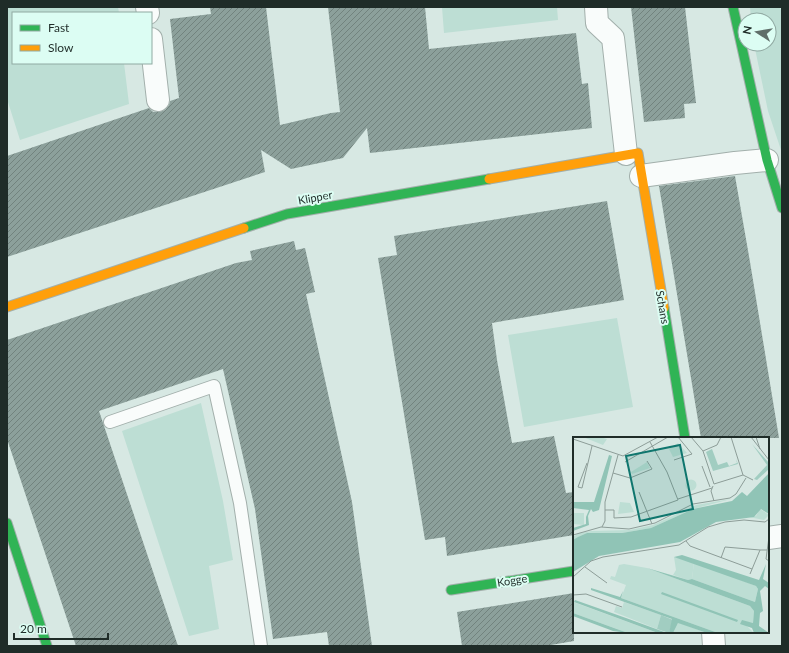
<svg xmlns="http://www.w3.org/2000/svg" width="789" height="653" viewBox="0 0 789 653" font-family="Lato,sans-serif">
	<defs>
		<pattern id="building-hatch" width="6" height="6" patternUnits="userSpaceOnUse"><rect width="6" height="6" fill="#8ca09b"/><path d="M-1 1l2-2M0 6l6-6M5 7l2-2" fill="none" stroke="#72837e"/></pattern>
	</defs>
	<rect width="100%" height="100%" fill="#d7e8e3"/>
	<path fill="#bdded4" d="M7 7H118L119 13H13V63H124L129 104 20 140 7 99Z
		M442 7H557L558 20 444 33Z
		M750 7H780L782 14V153L768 111 754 44H769V20H751Z
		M617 318 633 407 524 427 508 335Z
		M201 403 223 501 233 560 209 566 219 629 189 636 122 431Z"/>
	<path fill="url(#building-hatch)" d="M210 7H266L280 125 331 113 340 112 328 7H425L429 49 576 33 582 84 588 83 592 128 370 153 367 128 343 158 291 169 261 150 265 172 7 257V156L149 108 153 112H159L165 110 169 105 170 101 179 98 170 19 211 14Z
		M631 7H685L696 103 684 104 685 118 644 122Z
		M735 176 750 262 779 438H701L659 186Z
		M607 201 624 300 492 323 497 360 512 443 554 436 566 493 574 492V535L447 556 445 537 425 540 378 258 397 255 394 236Z
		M294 241 296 250 305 248 315 292 306 294 352 502 372 646H329L327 632 273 639 255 509 223 369 99 411 178 646H76L7 439V340L236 263 252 260 250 251Z
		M574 593V641L545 646H462L457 612Z"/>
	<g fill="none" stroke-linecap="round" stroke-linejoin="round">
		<defs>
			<path id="lane" d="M110 422 214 386 240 503 261 646"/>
			<path id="street" d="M147 7 148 13
				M596 7 597 23 613 38 626 154
				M151 39 158 100
				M641 176 735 163 767 160
				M768 538 782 536
				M713 632 714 646"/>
			<path id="fast" d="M733 7 767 160 782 208
				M244 228 287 214 489 179
				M664 308 685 438
				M7 523 47 646
				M451 590 574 571"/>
			<path id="slow" d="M489 179 638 153 664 308
				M7 307 244 228"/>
		</defs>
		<use href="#lane" stroke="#a2afab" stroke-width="14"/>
		<use href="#street" stroke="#a2afab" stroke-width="24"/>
		<use href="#fast" stroke="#a2afab" stroke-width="11"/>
		<use href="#slow" stroke="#a2afab" stroke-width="11"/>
		<use href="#lane" stroke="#f9fcfb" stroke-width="12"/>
		<use href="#street" stroke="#f9fcfb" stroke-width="22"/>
		<use href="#fast" stroke="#30b455" stroke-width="9"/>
		<use href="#slow" stroke="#ff9f0a" stroke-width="9"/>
	</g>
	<g text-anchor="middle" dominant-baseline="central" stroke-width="4" stroke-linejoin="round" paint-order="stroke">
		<g font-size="11" fill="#1f2c28" stroke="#dcfdf3">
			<text transform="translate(315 197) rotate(-10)">Klipper</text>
			<text transform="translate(663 307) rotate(80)">Schans</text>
			<text transform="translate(512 580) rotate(-9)">Kogge</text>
		</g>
	</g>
	<g transform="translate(573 437)">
		<rect width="196" height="196" fill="#d7e8e3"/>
		<path d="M10 0H27L34 2 30 8ZM105 6 114 16 100 20 96 12ZM74 25 77 31 59 37 58 35ZM112.5 48a5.5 5.5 0 1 1 11 0a5.5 5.5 0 1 1-11 0ZM158 62 120 72 78 91 49 96H14L0 103V100L6 96 19 94 57 93 80 88 123 68ZM47 65 57 66 61 75 45 77ZM187 72 196 78 191 83 176 80 183 79ZM0 76H11V88L0 87ZM121 125 183 149 185 152 182 165 119 142ZM51 127 74 131 177 169 181 174 180 186 169 184 181 196H145L48 161 53 148 37 142 38 139 42 140 46 128ZM0 165 85 196H55L0 176ZM51 165 88 178 84 192 41 175 43 169 49 171ZM105 186H107L134 196H100Z" fill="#bdded4"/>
		<path d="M179 7 196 26V32L184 43 181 42 194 28ZM139 12 145 28 154 25 156 29 164 26 163 22 165 27 140 34 133 15ZM88 178 100 183 96 196 84 192Z" fill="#a1cdc1"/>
		<path d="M101 120 121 125 119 142 115 143 100 138 103 133Z" fill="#bdded4"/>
		<path d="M36 18 39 19 26 73 20 75 18 72 15 79 16 88 0 94V91L13 87V80L16 73 0 71V65H21ZM196 36V77L188 72 181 80 143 85 107 105 26 119 0 135V103L5 100 14 96H49L78 91 120 72 159 64 169 55 174 59ZM109 118 186 143 193 127 190 142 196 146V152L192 149 187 154 190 174 187 176 186 189 196 196H181L179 191 167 187 169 183 180 186 181 174 177 169 74 131 115 143 119 142 182 165 185 152 183 149 101 120ZM18 151 47 160 50 154 48 161 145 196H134L105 186 100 196H96L99 182 18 153ZM89 155 165 183 164 185 88 157ZM2 163 53 181 94 196H85L1 165ZM0 176 41 191 55 196 40 194 0 179Z" fill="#90c4b6"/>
		<path fill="none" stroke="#8d9d98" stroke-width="1" d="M118 0 130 14 141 47M158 0 170 38 180 43M178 0 196 23M183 0 187 12M0 2 50 19 85 0M130 14 144 8 148 0M101 23 119 17 105 0M52 25 95 0M129 29 137 50M40 36 57 41 79 32 74 24M141 47 170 38M140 49 138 54 141 64M9 51 19 9M9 51 5 50 14 26M66 55 79 87M105 62 139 51M32 73H41V81L58 80 105 63 94 35 77 5M29 90 32 84V65L45 18M0 98 28 90 56 92 82 86 120 67 157 61 163 57 173 41M196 100 193 122 196 124M113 104 117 109 179 132M148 121 152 110 187 113M12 130 34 146M177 137 187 113H194M0 140 18 124 30 120 106 108 135 90 152 85 171 83 192 85 196 82M0 158 13 157 49 170"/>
		<path fill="#0f766e" fill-opacity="0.15" stroke="#0f766e" stroke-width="2" d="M107 8 120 72 67 84 53 19Z"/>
		<rect width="196" height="196" fill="none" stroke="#1f2c28" stroke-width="2"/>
	</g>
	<rect width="789" height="653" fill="none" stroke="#1f2c28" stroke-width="16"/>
	<rect x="12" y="12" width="140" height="52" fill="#dcfdf3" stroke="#90a9a2"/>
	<rect x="20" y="25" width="20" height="6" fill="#30b455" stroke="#90a9a2"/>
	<text x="48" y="32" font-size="12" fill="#1f2c28">Fast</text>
	<rect x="20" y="45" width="20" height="6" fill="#ff9f0a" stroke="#90a9a2"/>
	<text x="48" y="52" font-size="12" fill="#1f2c28">Slow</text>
	<g transform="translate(757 32) rotate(282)"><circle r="19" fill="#dcfdf3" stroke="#90a9a2"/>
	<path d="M0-3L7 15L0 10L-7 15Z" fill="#5f6e69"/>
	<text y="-6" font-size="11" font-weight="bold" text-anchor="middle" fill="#1f2c28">N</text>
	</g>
	<path d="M14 633v6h94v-6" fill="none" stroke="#1f2c28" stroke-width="2"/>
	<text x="20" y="633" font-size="12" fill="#1f2c28" stroke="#dcfdf3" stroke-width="3" paint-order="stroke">20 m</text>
</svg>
